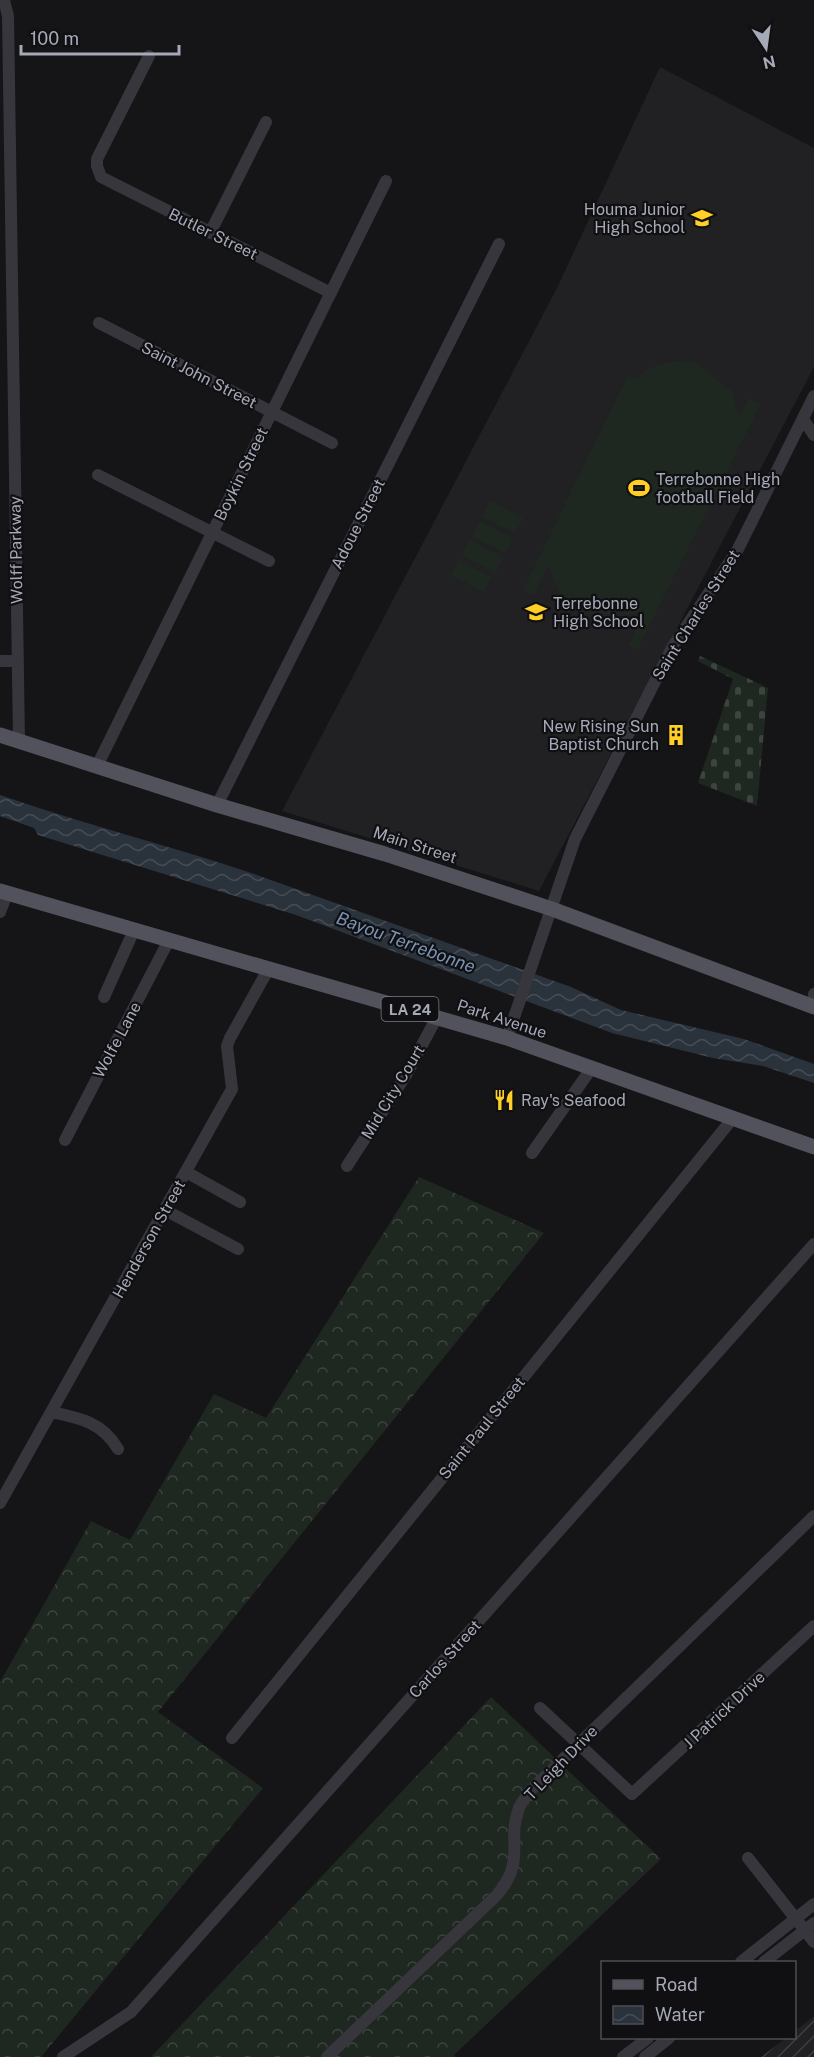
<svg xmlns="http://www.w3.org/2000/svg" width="814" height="2057" viewBox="0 0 814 2057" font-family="'Public Sans',sans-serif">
	<defs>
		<pattern id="industrial-furrows" width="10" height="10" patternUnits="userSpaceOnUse" patternTransform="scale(1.5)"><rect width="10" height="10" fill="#212124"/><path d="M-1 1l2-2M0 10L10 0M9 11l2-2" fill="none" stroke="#3e3e42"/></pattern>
		<pattern id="forest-crowns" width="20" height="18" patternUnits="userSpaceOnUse" patternTransform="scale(1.5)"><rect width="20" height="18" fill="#1f2721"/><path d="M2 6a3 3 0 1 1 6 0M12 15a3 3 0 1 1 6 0" fill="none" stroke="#3d443f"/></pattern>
		<pattern id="cemetery-stones" width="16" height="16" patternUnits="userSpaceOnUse" patternTransform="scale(1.5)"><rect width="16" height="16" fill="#1f2721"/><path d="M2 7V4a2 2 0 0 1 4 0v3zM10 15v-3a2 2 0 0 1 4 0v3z" fill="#3d443f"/></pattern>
		<pattern id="water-waves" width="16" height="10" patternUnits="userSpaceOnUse" patternTransform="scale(1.5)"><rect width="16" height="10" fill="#2a323c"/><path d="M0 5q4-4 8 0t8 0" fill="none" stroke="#464d56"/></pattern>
	</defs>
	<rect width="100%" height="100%" fill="#151517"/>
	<path fill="#212124" d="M660 67 814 148V367L539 891 282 811 557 288Z"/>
	<path fill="url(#industrial-furrows)" d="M814 2016V2057H761L786 2038H794L795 2031Z"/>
	<path fill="url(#forest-crowns)" d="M419 1177 544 1233 158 1712 263 1788 41 2057H0V1682L91 1521 130 1540 214 1394 266 1418Z
		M491 1697 661 1859 454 2055 455 2057H151Z"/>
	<path fill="url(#cemetery-stones)" d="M700 656 768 688 757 806 698 783 733 679 698 661Z"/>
	<path fill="#1f2721" d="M675 361 694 362 732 391 739 417 749 398 761 404 637 650 628 645 645 610C622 618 594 622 572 607 559 598 554 579 548 566L534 595 523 590 628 375 635 378 655 366Z
		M490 501 523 518 515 533 482 517Z
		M480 521 513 538 506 553 472 536Z
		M470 540 503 557 495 573 462 556Z
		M459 560 492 577 484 592 451 575Z"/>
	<path fill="url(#water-waves)" d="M0 795C83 824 168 845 251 873L571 987 621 1010 744 1039 814 1064V1083L763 1066 713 1058 612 1033 296 915 38 835 34 828 0 816Z"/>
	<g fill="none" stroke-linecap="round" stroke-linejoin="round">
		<path stroke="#36363c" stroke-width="12" d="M4 0 8 16 19 740
			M149 56 97 159V166L101 177 331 293
			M210 233 266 122
			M99 323 332 443
			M803 419 814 435
			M98 475 269 561
			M0 661H18
			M97 766 386 181
			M217 805 499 244
			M0 912 7 894
			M104 997 134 930
			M813 1007 814 994
			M507 1038 575 839 673 646 737 551 814 396
			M65 1140 169 940
			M532 1153 591 1069
			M347 1166 406 1075 437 1017
			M186 1172 240 1202
			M165 1210 238 1249
			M51 1412C80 1418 102 1422 118 1449
			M0 1503 232 1089 227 1046 230 1038 269 968
			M540 1708 632 1794 814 1626
			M232 1738 733 1118
			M748 1858 814 1942
			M741 1962 814 1904
			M764 1962 814 1923
			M63 2057 131 2012 814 1244
			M327 2057 497 1895C527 1859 506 1842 519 1808 521 1803 526 1797 529 1792L814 1516
			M623 2057 648 2038
			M645 2057 669 2038"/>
		<path stroke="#51525c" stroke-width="15" d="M0 735 217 805 385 854 552 909 814 1007
			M0 891 507 1038 814 1147"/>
	</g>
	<defs>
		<symbol id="school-bare" viewBox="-9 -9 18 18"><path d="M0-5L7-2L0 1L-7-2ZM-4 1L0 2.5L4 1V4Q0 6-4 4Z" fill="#ffcf25" stroke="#101012" stroke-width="2.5" paint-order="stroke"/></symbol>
		<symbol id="stadium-bare" viewBox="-9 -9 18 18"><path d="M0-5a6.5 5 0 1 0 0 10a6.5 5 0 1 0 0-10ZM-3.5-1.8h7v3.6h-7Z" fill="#ffcf25" stroke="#101012" stroke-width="2.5" paint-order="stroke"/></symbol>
		<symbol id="building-bare" viewBox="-9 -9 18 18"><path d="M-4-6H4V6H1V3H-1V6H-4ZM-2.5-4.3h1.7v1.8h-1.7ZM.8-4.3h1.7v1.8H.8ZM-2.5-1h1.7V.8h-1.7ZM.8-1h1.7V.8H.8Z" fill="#ffcf25" stroke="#101012" stroke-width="2.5" paint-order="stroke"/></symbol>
		<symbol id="restaurant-bare" viewBox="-9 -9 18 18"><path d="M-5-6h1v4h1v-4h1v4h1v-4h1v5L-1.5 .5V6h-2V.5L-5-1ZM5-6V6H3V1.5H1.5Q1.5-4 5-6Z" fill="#ffcf25" stroke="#101012" stroke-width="2.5" paint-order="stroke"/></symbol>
	</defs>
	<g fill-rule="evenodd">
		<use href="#school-bare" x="687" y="203" width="30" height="30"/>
		<use href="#stadium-bare" x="624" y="473" width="30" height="30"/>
		<use href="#school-bare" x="521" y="597" width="30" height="30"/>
		<use href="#building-bare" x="661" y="720" width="30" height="30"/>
		<use href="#restaurant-bare" x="489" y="1085" width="30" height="30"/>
	</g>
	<g text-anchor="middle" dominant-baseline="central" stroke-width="4.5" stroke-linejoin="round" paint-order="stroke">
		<rect fill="#101012" stroke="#797b86" stroke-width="1.5" x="381.5" y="997" width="57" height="24" rx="4.5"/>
		<g font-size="15" font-weight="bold" fill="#a6a9b8">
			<text x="410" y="1009">LA 24</text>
		</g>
		<g font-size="16" fill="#a6a9b8" stroke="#101012" text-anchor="start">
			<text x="685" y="209" text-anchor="end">Houma Junior<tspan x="685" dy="18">High School</tspan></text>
			<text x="656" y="479">Terrebonne High<tspan x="656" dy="18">football Field</tspan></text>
			<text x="553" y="603">Terrebonne<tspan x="553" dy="18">High School</tspan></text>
			<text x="659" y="726" text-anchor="end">New Rising Sun<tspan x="659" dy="18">Baptist Church</tspan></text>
			<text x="521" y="1100">Ray's Seafood</text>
		</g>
		<g font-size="16" fill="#a6a9b8" stroke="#101012">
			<text transform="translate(213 234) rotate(26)">Butler Street</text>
			<text transform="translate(199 375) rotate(27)">Saint John Street</text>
			<text transform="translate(241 474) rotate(-64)">Boykin Street</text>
			<text transform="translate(358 524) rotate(-63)">Adoue Street</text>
			<text transform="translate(16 550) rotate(-91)">Wolff Parkway</text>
			<text transform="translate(696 615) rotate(-58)">Saint Charles Street</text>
			<text transform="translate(415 845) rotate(18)">Main Street</text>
			<text transform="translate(502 1019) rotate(18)">Park Avenue</text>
			<text transform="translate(117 1040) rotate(-62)">Wolfe Lane</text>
			<text transform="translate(393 1092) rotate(-59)">Mid City Court</text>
			<text transform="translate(149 1239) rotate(-61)">Henderson Street</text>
			<text transform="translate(482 1428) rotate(-51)">Saint Paul Street</text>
			<text transform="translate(445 1659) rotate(-48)">Carlos Street</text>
			<text transform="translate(724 1710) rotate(-43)">J Patrick Drive</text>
			<text transform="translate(561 1763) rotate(-46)">T Leigh Drive</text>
		</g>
		<g font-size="18" font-style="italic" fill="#7a93b6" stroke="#101012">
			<text transform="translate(406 942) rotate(20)">Bayou Terrebonne</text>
		</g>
	</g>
	<rect x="601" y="1961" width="195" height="78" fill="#101012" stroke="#4c4d54" stroke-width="1.5"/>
	<rect x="613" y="1980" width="30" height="9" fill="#51525c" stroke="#4c4d54" stroke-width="1.5"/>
	<text x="655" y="1991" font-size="18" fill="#a6a9b8">Road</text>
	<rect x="613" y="2006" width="30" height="18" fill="url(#water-waves)" stroke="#4c4d54" stroke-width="1.5"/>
	<text x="655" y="2021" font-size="18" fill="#a6a9b8">Water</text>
	<g transform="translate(766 48) rotate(167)" stroke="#101012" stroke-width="4.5" paint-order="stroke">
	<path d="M0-4.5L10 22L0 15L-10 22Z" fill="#a6a9b8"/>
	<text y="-9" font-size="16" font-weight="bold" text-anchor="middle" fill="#a6a9b8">N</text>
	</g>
	<path d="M21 45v9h158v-9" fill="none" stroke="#a6a9b8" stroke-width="3"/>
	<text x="30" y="45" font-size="18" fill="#a6a9b8" stroke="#101012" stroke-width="4.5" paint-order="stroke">100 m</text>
</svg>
